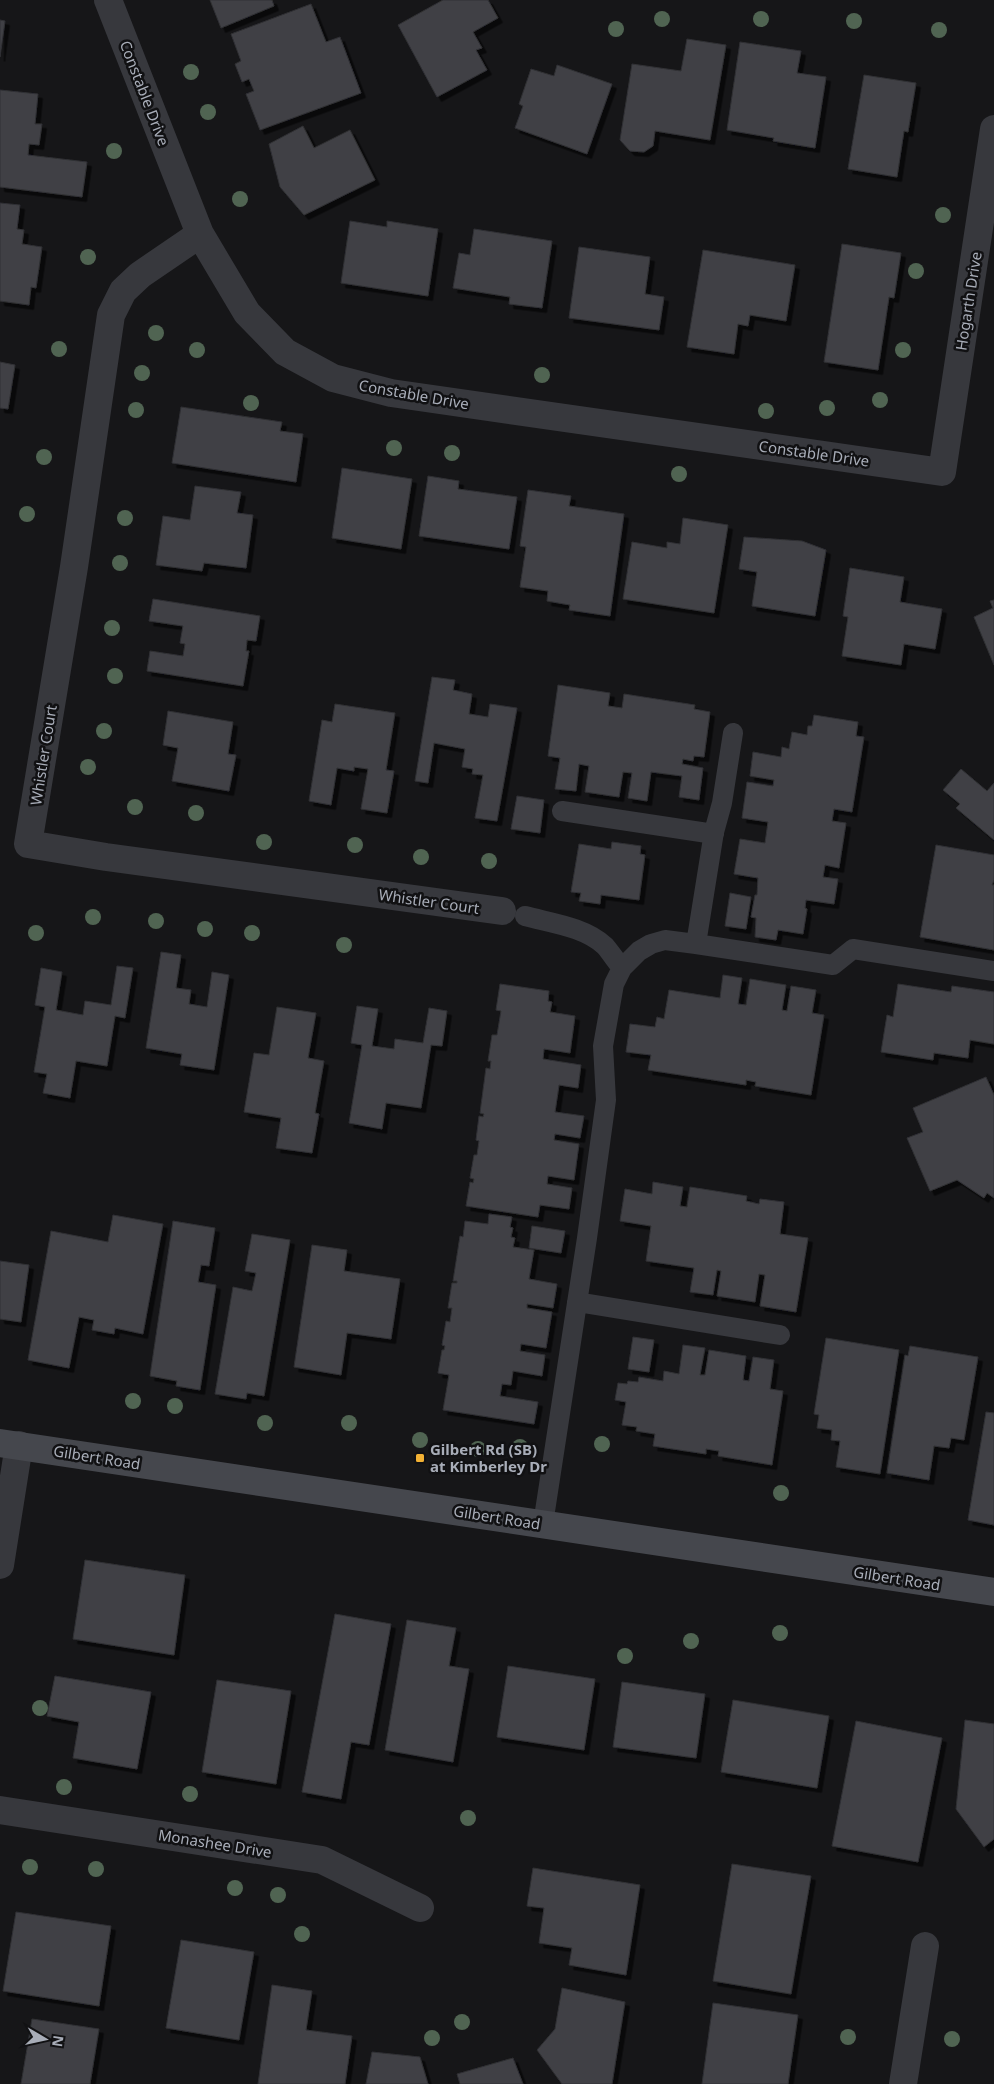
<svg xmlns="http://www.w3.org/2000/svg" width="994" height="2084" viewBox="0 0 994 2084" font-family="'Noto Sans',sans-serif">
	<defs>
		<filter id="shadow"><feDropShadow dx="4.5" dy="4.5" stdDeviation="0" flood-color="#0009"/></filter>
	</defs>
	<rect width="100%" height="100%" fill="#161618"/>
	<path fill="#404145" stroke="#303034" filter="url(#shadow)" d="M210 0H272L274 6 221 28Z
		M443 0H488L498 18 473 32 482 48 476 50 487 70 437 97 398 25Z
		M311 4 326 42 340 37 361 93 260 130 246 94 254 91 249 79 242 82 235 64 241 61 231 34Z
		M0 20 5 21 0 57Z
		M687 39 726 45 710 140 655 131 653 146 644 152 630 151 620 140 632 64 681 71Z
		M740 42 801 51 797 73 826 77 815 148 773 141 774 138 727 130Z
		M557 65 612 84 587 154 515 128 523 106 519 104 531 69 554 76Z
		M864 75 916 83 908 132 904 131 897 177 848 169Z
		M0 90 38 94 35 124H42L39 145 29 144 28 155 87 162 82 197 0 187Z
		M303 126 314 148 350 130 375 180 304 215 280 187 269 144Z
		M0 203 20 205 17 229 24 230 22 244 42 247 36 288 31 287 29 305 0 301Z
		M350 221 387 227V221L438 229 428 296 341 283Z
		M474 229 552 241 542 308 509 304 510 297 453 288 459 253 470 255Z
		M842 244 901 253 894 298 889 297 878 370 824 362Z
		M579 247 650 257 645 294 664 297 659 330 569 318Z
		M703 250 795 265 786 321 750 315 748 326 738 324 734 354 687 347Z
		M0 362 15 365 8 409 0 408Z
		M181 407 282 422 280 431 303 434 296 482 172 463Z
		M342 468 412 479 401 549 332 538Z
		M428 476 459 481 458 489 517 497 509 549 419 536Z
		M195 486 241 492 237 513 253 515 246 568 204 563 202 571 156 565 163 516 190 520Z
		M528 490 571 496 569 506 624 514 610 616 569 610 570 605 547 601 548 591 520 587 526 547 520 546Z
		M683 518 728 525 714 613 623 599 632 542 667 548V542L680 544Z
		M744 537 802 541 826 550 815 616 752 606 757 572 739 569Z
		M850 568 904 577 900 602 942 609 935 649 904 644 901 665 842 656 848 617 843 616Z
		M153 599 260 616 256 641 247 640 246 651H249L243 686 147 671 150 651 183 656 185 644 180 643 183 626 149 621Z
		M994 600V665L974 617 993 608 990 601Z
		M432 677 455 680 453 690 472 694 469 714 488 717 490 704 517 708 497 821 475 818 483 775 472 774 473 769 462 767 465 749 434 743 428 783 415 781Z
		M558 685 610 693 608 706 622 708 624 694 695 705 694 709 710 712 704 757 694 756 693 761 683 759 682 764 703 768 699 800 679 797 682 776 651 772 647 801 628 798 632 773 623 772 619 797 585 792 589 766 579 764 576 791 555 789 560 758 548 756Z
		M335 704 395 713 386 770 394 771 387 813 361 809 368 769 354 767V771L337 768 331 805 309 801 322 720 332 722Z
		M168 711 233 722 228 754 236 755 229 791 172 781 178 748 163 745Z
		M814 715 858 722 856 736 864 737 852 812 834 809 832 821 846 823 839 868 825 865 823 877 838 879 834 904 806 900 805 908 807 909 803 934 778 930 776 940 755 937 756 918 751 917 755 895H757L758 878 734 874 740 839 765 843 768 822 742 818 747 782 773 786 774 780 750 776 753 752 781 757 782 747 789 749 792 732 807 735 808 726H812Z
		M961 769 987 791 994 783V840L956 808 960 804 943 790Z
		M517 796 544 800 540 833 511 829Z
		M612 842 641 846 640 854 645 855 639 900 601 895 600 904 579 901 581 893 571 892 579 844 611 849Z
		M936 845 994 855V880L992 885H994V950L920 937Z
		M730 893 751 897 746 929 725 926Z
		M161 952 181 955 176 988 191 990 189 1004 207 1007 212 972 229 975 214 1070 180 1065 182 1054 146 1048Z
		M117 966 133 968 125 1018 115 1016 107 1066 76 1061 70 1098 43 1093 47 1074 34 1072 45 1007 35 1005 41 968 62 972 56 1010 83 1015 85 1001 111 1005Z
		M723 975 742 978 738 1004 746 1005 750 979 786 985 782 1010 787 1011 791 986 816 990 812 1013 824 1015 811 1095 755 1086 756 1082 746 1080V1085L648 1070 651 1055 626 1052 630 1024 655 1027 657 1017 664 1019 669 990 720 998Z
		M500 984 549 991 548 1001 552 1002 550 1012 575 1016 570 1053 544 1049 543 1059 581 1065 578 1088 559 1085 555 1112 584 1116 580 1138 555 1134 554 1140 579 1144 574 1180 548 1176 547 1184 572 1188 569 1209 540 1205 538 1217 466 1206 470 1182 473 1183 474 1179 470 1178 474 1155H477L479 1141 476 1140 479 1116 483 1117 484 1114 480 1113 486 1068 490 1069 491 1061H488L492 1035H497L501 1011 496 1010Z
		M898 984 951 992 952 986 994 992V1044L970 1040 968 1058 934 1053 933 1060 881 1052 887 1015 893 1017Z
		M357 1006 378 1009 372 1046 394 1049 395 1039 423 1043 429 1008 447 1011 442 1046 431 1045 421 1108 386 1103 382 1129 349 1123 362 1045 351 1043Z
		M277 1007 316 1013 308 1058 324 1061 315 1113 319 1114 312 1153 276 1148 281 1118 244 1112 254 1053 269 1055Z
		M986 1077 994 1095V1198L987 1193 984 1198 957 1180 930 1191 907 1138 923 1132 913 1108Z
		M653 1182 683 1187 680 1206 687 1207 690 1187 747 1196 746 1201 759 1204 760 1199 784 1202 780 1234 808 1238 796 1312 760 1306 765 1275 759 1274 755 1302 717 1296 721 1271 717 1270 713 1295 690 1292 694 1268 646 1261 651 1226 620 1221 625 1189 652 1194Z
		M489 1214 512 1217 510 1227 513 1228 511 1237 515 1238 513 1247 534 1250 529 1279 557 1284 553 1308 527 1304V1308L552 1312 546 1348 521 1344 520 1351 545 1355 542 1376 513 1371 511 1385 502 1384 500 1396 538 1402 534 1424 443 1410 449 1375 438 1373 442 1350H444L445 1346 442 1345 446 1321 450 1322 452 1308H448L452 1283H457V1281H453L460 1236 463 1237 465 1221 488 1224Z
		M113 1215 163 1224 143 1334 115 1328 114 1334 92 1330 94 1320 79 1317 69 1368 28 1360 51 1231 108 1242Z
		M173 1221 215 1228 209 1266 201 1265 198 1282 216 1285 200 1390 176 1386 177 1381 150 1376Z
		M532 1226 565 1231 561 1253 529 1248Z
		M252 1234 290 1240 264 1396 247 1393 246 1399 215 1394 233 1287 252 1291 256 1273 245 1271Z
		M312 1245 347 1250 344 1271 400 1279 391 1339 347 1333 341 1375 294 1367Z
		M0 1261 29 1265 21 1322 0 1319Z
		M633 1337 654 1340 649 1372 628 1369Z
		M826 1338 899 1350 880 1474 836 1467 840 1441 831 1440 832 1430 817 1428 819 1415 814 1414Z
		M683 1345 705 1348 700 1375H705L709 1350 746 1356 743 1380 749 1381 753 1357 774 1360 770 1389 783 1391 772 1465 718 1456 719 1451 706 1449V1454L653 1446 655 1434 636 1431 637 1427 622 1425 626 1402 615 1400 618 1383 627 1384 628 1381 638 1382 639 1377 663 1381 664 1371 679 1374Z
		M910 1346 978 1357 964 1440 951 1438 949 1448 934 1446 929 1480 887 1473 905 1355 908 1356Z
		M986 1412 994 1413V1525L968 1520Z
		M85 1560 185 1575 174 1655 73 1639Z
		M335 1614 391 1624 369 1745 351 1742 341 1799 302 1792Z
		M407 1620 456 1628 449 1666 469 1669 453 1762 385 1750Z
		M508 1666 595 1679 584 1750 497 1737Z
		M55 1676 151 1692 137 1769 73 1758 79 1722 47 1716Z
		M217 1680 291 1691 276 1784 202 1772Z
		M622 1682 705 1694 696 1758 613 1747Z
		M733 1700 829 1716 817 1788 721 1772Z
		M965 1720 994 1724V1839L984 1847 956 1809Z
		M856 1721 942 1738 918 1862 832 1846Z
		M732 1864 811 1876 791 1994 713 1981Z
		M533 1868 640 1885 626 1975 569 1965 572 1948 539 1943 544 1908 527 1906Z
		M16 1912 111 1926 99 2006 3 1991Z
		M181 1940 254 1952 239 2040 166 2028Z
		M272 1985 312 1991 306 2030 352 2036 345 2084H258Z
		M562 1988 625 2002 612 2084H562L537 2050 555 2029Z
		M713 2003 798 2015 788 2084H702Z
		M32 2019 99 2029 90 2084H21Z
		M372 2052 420 2057 428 2084H366Z
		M513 2058 523 2084H460L457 2074Z"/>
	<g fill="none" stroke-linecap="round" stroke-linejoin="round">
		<path stroke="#37383d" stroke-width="20" d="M562 811 714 834
			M525 916C551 923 585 927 605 946 611 953 616 961 622 968
			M696 944 833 965 853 949 994 971
			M577 1302 780 1335
			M543 1524 587 1238 606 1100 603 1046 614 984 622 968 639 951 651 944 665 940 696 944 714 832 722 803 733 733"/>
		<path stroke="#37383d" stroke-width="28" d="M108 0 200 234 247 313 285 352 333 378 391 393 942 472 994 129
			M200 234 140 275 123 291 111 315 74 567 28 844 106 857 502 911
			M0 1565 19 1445
			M0 1810 322 1860 420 1908
			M903 2084 925 1946"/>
		<path stroke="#45474d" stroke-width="28" d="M0 1443 994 1592"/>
	</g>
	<g fill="#506452">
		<circle cx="662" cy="19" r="8"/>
		<circle cx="761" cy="19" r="8"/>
		<circle cx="854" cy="21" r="8"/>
		<circle cx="616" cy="29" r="8"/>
		<circle cx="939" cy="30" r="8"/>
		<circle cx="191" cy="72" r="8"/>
		<circle cx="208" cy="112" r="8"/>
		<circle cx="114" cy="151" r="8"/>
		<circle cx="240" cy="199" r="8"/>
		<circle cx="943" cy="215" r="8"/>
		<circle cx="88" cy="257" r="8"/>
		<circle cx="916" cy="271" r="8"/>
		<circle cx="156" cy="333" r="8"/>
		<circle cx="59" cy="349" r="8"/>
		<circle cx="197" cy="350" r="8"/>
		<circle cx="903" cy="350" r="8"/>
		<circle cx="142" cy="373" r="8"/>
		<circle cx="542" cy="375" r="8"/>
		<circle cx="880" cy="400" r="8"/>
		<circle cx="251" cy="403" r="8"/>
		<circle cx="827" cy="408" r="8"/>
		<circle cx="136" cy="410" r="8"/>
		<circle cx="766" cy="411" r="8"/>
		<circle cx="394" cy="448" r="8"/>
		<circle cx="452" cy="453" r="8"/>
		<circle cx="44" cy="457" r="8"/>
		<circle cx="679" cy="474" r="8"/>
		<circle cx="27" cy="514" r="8"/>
		<circle cx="125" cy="518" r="8"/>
		<circle cx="120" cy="563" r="8"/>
		<circle cx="112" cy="628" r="8"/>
		<circle cx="115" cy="676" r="8"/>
		<circle cx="104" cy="731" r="8"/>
		<circle cx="88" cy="767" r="8"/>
		<circle cx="135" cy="807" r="8"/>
		<circle cx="196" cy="813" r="8"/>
		<circle cx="264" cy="842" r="8"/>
		<circle cx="355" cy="845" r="8"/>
		<circle cx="421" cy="857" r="8"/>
		<circle cx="489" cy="861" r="8"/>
		<circle cx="93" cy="917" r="8"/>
		<circle cx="156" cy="921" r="8"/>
		<circle cx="205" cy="929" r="8"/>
		<circle cx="36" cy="933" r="8"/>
		<circle cx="252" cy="933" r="8"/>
		<circle cx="344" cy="945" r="8"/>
		<circle cx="133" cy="1401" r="8"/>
		<circle cx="175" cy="1406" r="8"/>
		<circle cx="265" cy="1423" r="8"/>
		<circle cx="349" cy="1423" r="8"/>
		<circle cx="420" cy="1440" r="8"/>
		<circle cx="602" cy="1444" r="8"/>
		<circle cx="520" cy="1447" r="8"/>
		<circle cx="478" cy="1449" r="8"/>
		<circle cx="781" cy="1493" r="8"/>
		<circle cx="780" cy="1633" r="8"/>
		<circle cx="691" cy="1641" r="8"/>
		<circle cx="625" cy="1656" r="8"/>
		<circle cx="40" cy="1708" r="8"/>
		<circle cx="64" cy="1787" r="8"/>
		<circle cx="190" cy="1794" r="8"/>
		<circle cx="468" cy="1818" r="8"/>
		<circle cx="30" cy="1867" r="8"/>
		<circle cx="96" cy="1869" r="8"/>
		<circle cx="235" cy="1888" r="8"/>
		<circle cx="278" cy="1895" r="8"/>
		<circle cx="302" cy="1934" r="8"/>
		<circle cx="462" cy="2022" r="8"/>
		<circle cx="848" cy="2037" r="8"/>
		<circle cx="432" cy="2038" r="8"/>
		<circle cx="952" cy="2039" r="8"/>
	</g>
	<rect fill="#f2b134" stroke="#111113" stroke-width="2" x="415" y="1453" width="10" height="10" rx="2.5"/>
	<g text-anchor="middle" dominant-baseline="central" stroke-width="5" stroke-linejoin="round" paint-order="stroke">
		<g font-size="15" fill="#a8adb8" stroke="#111113">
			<text transform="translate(145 93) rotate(69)">Constable Drive</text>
			<text transform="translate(968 301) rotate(-81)">Hogarth Drive</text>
			<text transform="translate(414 394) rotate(10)">Constable Drive</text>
			<text transform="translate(814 453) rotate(8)">Constable Drive</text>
			<text transform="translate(43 755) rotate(-81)">Whistler Court</text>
			<text transform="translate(429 901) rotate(8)">Whistler Court</text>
			<text transform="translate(97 1457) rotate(9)">Gilbert Road</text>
			<text transform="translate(497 1517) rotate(9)">Gilbert Road</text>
			<text transform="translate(897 1578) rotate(9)">Gilbert Road</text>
			<text transform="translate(215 1843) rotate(9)">Monashee Drive</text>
		</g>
		<g font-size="15" font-weight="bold" fill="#a8adb8" stroke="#111113" text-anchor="start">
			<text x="430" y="1449">Gilbert Rd (SB)<tspan x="430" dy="17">at Kimberley Dr</tspan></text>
		</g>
	</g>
	<g transform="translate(45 2039) rotate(99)" stroke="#111113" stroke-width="4" paint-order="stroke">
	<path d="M0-4L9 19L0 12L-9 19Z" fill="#a8adb8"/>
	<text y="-8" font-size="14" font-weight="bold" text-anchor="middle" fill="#a8adb8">N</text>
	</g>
</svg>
